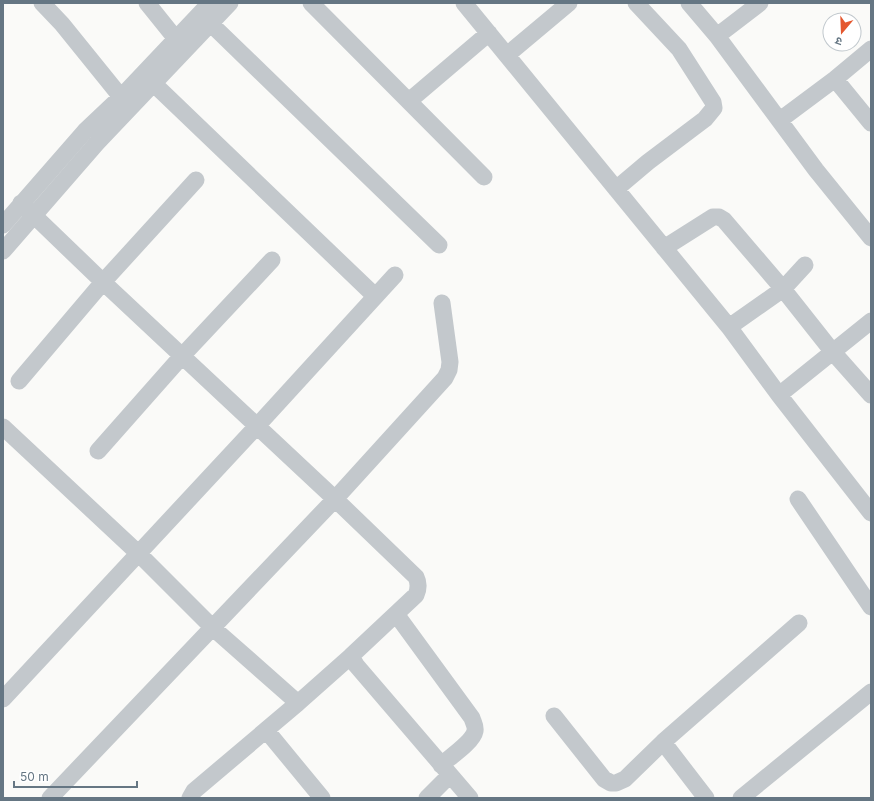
<svg xmlns="http://www.w3.org/2000/svg" width="874" height="801" viewBox="0 0 874 801" font-family="Inter,'Noto Sans Devanagari',sans-serif">
	<rect width="100%" height="100%" fill="#fafaf8"/>
	<g fill="none" stroke-linecap="round" stroke-linejoin="round">
		<path stroke="#c3c8cc" stroke-width="17" d="M42 3 62 24 121 97
			M147 3 176 39
			M311 3 484 177
			M464 3 729 327 779 395 871 321
			M689 3 717 36 816 170 871 238
			M211 24 439 245
			M717 36 760 3
			M507 55 569 3
			M835 79 871 123
			M153 83 375 296
			M409 101 489 33
			M780 120 835 79 871 49
			M616 189 648 162 705 119 714 108 713 102 679 49 636 3
			M21 203 103 282 335 499 416 577C419 583 419 588 416 595L351 656 356 665 470 798
			M3 225 85 131 121 97 210 3
			M664 248 713 217H719L724 220 783 289 832 351 871 395
			M3 251 97 143 230 3
			M729 327 783 289 805 265
			M19 381 103 282 196 180
			M779 395 871 513
			M3 427 138 553 213 628 298 703
			M98 451 182 356 272 260
			M798 499 871 607
			M396 614 472 718C473 722 476 726 475 731 473 742 450 757 441 765
			M3 699 257 426 395 275
			M554 716 604 779 611 783H616L625 779 663 742 799 623
			M266 730 322 798
			M663 742 706 798
			M50 798 335 499 445 378 449 370 450 362 442 303
			M190 798 194 791 298 703 351 656
			M427 798 450 775
			M741 798 871 692"/>
	</g>
	<rect width="874" height="801" fill="none" stroke="#657683" stroke-width="8"/>
	<g transform="translate(842 32) rotate(199)"><circle r="19" fill="#ffffff" stroke="#c1c8cd"/>
	<path d="M0-3L7 15L0 10L-7 15Z" fill="#e4572e"/>
	<text y="-6" font-size="11" font-weight="bold" text-anchor="middle" fill="#657683">उ</text>
	</g>
	<path d="M14 781v6h123v-6" fill="none" stroke="#657683" stroke-width="2"/>
	<text x="20" y="781" font-size="12" fill="#657683" stroke="#ffffff" stroke-width="3" paint-order="stroke">50 m</text>
</svg>
